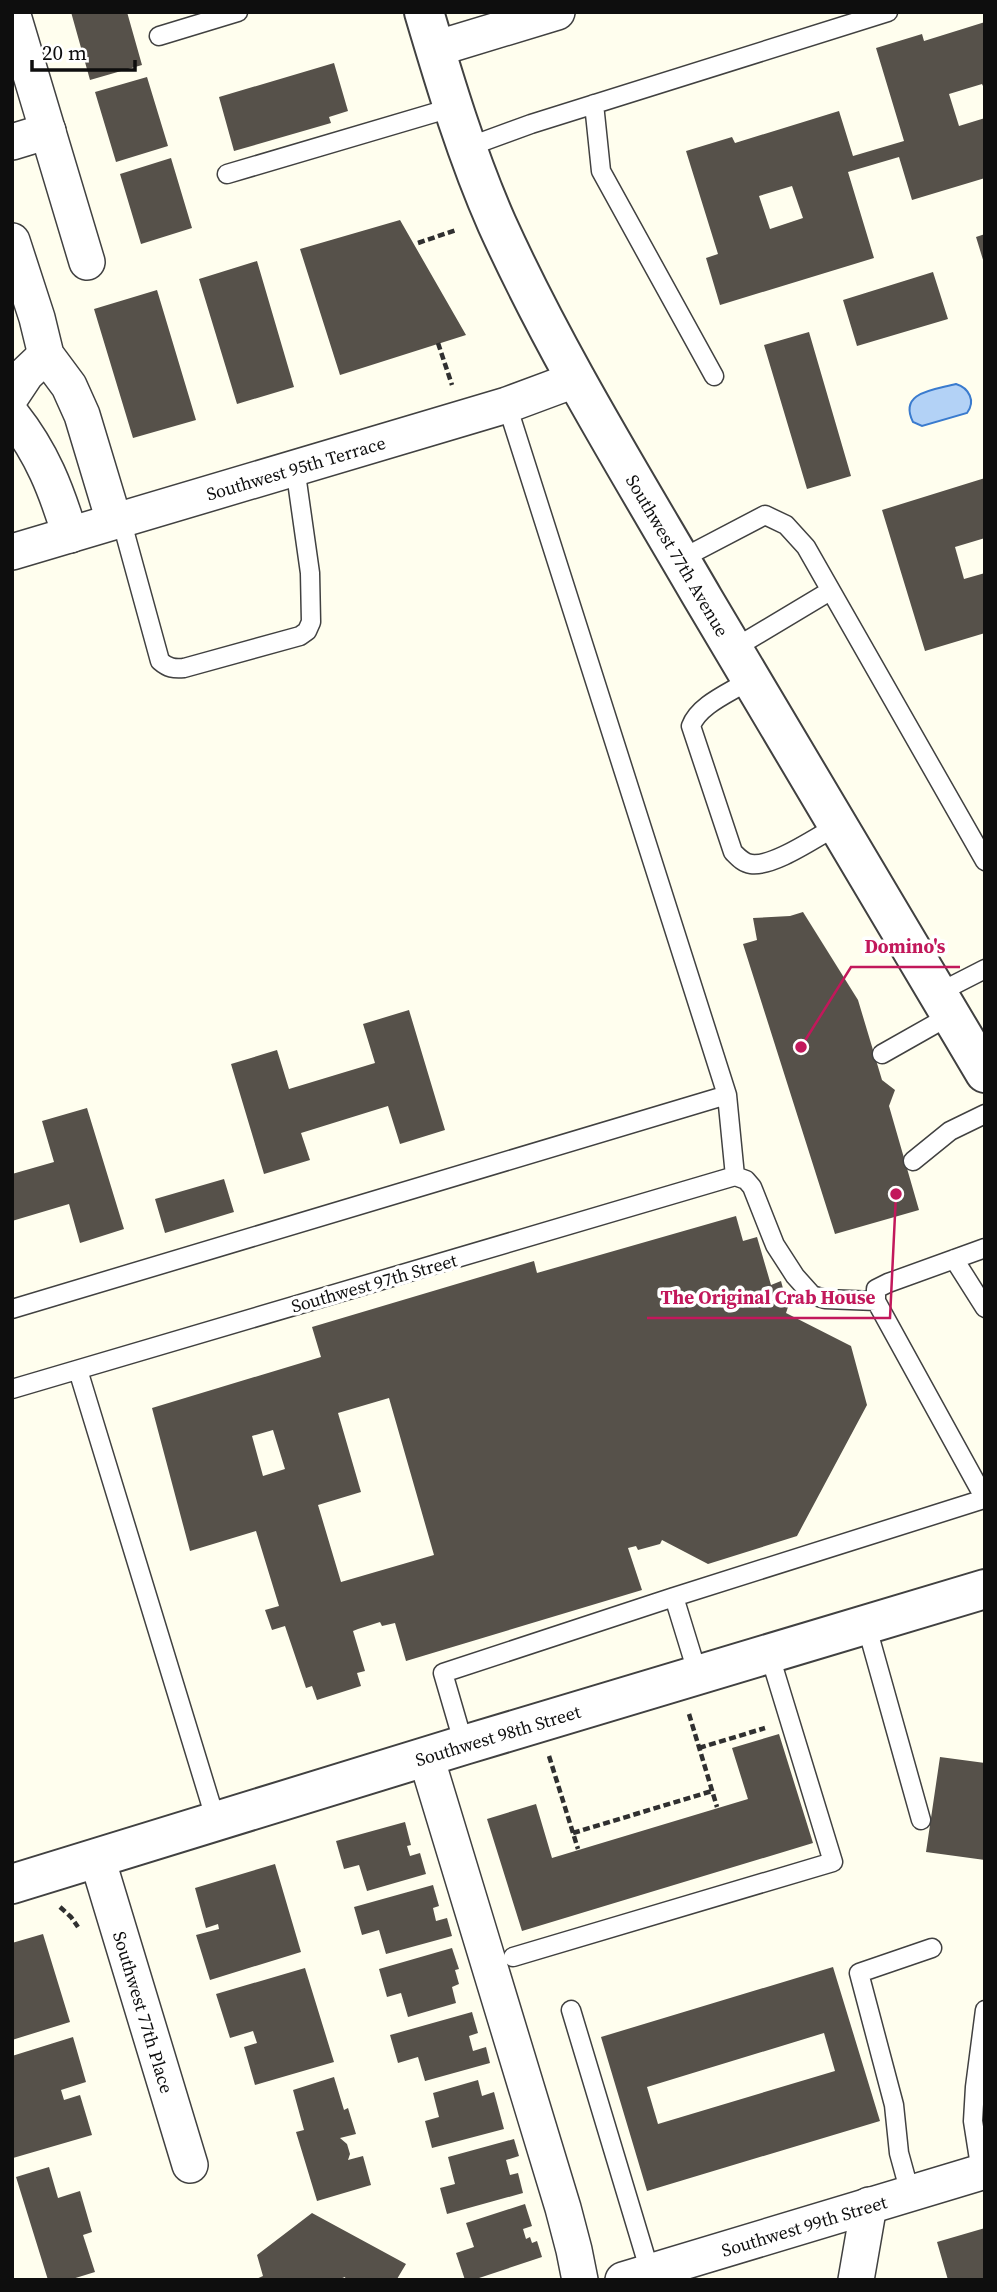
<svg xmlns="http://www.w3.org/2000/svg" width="997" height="2292" viewBox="0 0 997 2292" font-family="'Source Serif 4',serif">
	<rect width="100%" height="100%" fill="#fffeee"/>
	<path fill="#b3d2f6" stroke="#3a7bce" stroke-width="2" d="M956 384C969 388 976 401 967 413L922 426 913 422C898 392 934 390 956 384Z"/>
	<path fill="#56514a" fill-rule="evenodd" d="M71 12H127L142 65 90 80Z
		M985 22V90L982 84 949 94 959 126 985 118V178L912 200 899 157 848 172 874 258 720 305 706 258 718 254 686 151 732 137 735 143 839 111 853 156 904 141 876 48 922 34 924 41ZM792 186 803 218 770 229 759 196Z
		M334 63 348 111 329 117 331 123 234 151 219 97Z
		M147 77 168 146 116 162 95 92Z
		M171 158 192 228 141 244 120 174Z
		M400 220 466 335 340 375 300 249Z
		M985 234V262L984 263 976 237Z
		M257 261 294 387 237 404 199 279Z
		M933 272 948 319 857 346 843 300Z
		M157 290 196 420 133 438 94 309Z
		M809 332 851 476 807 489 764 345Z
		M985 478V538L955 547 964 579 985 573V633L925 651 882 510Z
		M803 912 858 1000 882 1080 895 1090 889 1106 919 1210 835 1234 743 944 757 940 753 918 790 916Z
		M409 1010 445 1130 400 1144 388 1106 301 1133 310 1160 264 1174 231 1064 277 1050 289 1089 375 1063 363 1024Z
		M87 1108 124 1229 80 1243 69 1204 12 1221V1174L54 1162 42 1121Z
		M224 1179 234 1212 165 1233 155 1199Z
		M736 1216 743 1241 757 1237 771 1285 781 1281 788 1307 786 1313 851 1346 867 1405 797 1536 708 1564 662 1540 660 1544 638 1550 636 1546 628 1548 642 1590 406 1661 395 1623 382 1626 380 1622 358 1629 353 1631 365 1671 357 1673 361 1686 317 1700 312 1686 306 1688 285 1626 272 1630 265 1610 279 1606 256 1531 190 1551 152 1408 321 1357 312 1327 534 1261 537 1273ZM389 1398 434 1555 341 1582 318 1505 361 1492 338 1413ZM273 1430 285 1469 263 1476 252 1436Z
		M779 1734 813 1843 522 1931 487 1819 536 1804 552 1858 748 1799 732 1748Z
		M940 1757 985 1763V1860L926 1852Z
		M405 1822 411 1845 407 1846 410 1856 420 1853 426 1874 367 1891 359 1865 344 1869 336 1841Z
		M275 1864 301 1952 210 1980 196 1935 219 1929 218 1924 206 1928 195 1888Z
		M433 1885 439 1906 433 1908 436 1921 447 1918 452 1936 386 1954 379 1930 362 1935 354 1907Z
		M43 1934 70 2022 12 2040V1943Z
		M452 1948 459 1969 455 1970 459 1984 452 1987 456 2003 408 2017 401 1993 387 1997 379 1969Z
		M833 1967 880 2121 647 2191 601 2037ZM824 2033 835 2071 658 2124 647 2087Z
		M305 1968 334 2062 255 2085 244 2047 257 2043 253 2031 230 2038 216 1994Z
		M472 2012 478 2033 469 2036 473 2051 486 2047 490 2063 425 2081 418 2057 398 2063 390 2035Z
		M73 2037 86 2082 61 2090 64 2100 80 2095 92 2135 13 2158 12 2056Z
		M334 2077 344 2110 348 2108 356 2134 340 2138 347 2144 350 2154 348 2160 363 2156 371 2185 317 2201 296 2132 304 2130 293 2090Z
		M478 2080 482 2096 494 2092 504 2129 432 2148 425 2121 439 2117 433 2093Z
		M514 2139 519 2156 506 2160 510 2175 518 2173 523 2193 447 2214 440 2188 455 2184 448 2157Z
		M49 2167 58 2198 80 2191 92 2232 83 2235 95 2272 69 2280H48L16 2177Z
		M525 2204 532 2226 523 2229 526 2239 530 2237 532 2243 537 2241 542 2257 473 2280H465L456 2253 474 2247 466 2223Z
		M312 2213 406 2264 397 2279 346 2280 345 2277 337 2280H254L263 2276 257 2255Z
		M985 2228V2280H948L937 2242Z"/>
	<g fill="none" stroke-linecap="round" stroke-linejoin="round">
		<defs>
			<path id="service" d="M159 36 238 12
				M594 104 601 171 714 376
				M468 147 531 124 888 12
				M227 174 454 107
				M507 405 727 1095 735 1176
				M121 519 160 661C168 668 174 669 184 668L300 636 307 631 311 622 310 573 295 467
				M681 559 765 515 786 525 806 547 985 861
				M733 649 830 591
				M751 679C732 692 699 704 691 726L733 852C738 857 743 863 751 864 774 867 816 837 837 826
				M938 993 985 969
				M882 1054 951 1015
				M913 1161 950 1131 985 1114
				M735 1176 746 1180 752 1187 775 1245 795 1276 812 1295 825 1299 876 1301
				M985 1248 888 1283 876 1289V1301L985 1499
				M954 1259 985 1308
				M12 1309 727 1095
				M78 1370 216 1821
				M12 1389 735 1176
				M866 1624 921 1820
				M698 1675 674 1597 984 1499
				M464 1745 443 1673 674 1597
				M513 1957 833 1862 769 1653
				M571 2010 650 2272
				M981 2172 973 2121 975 2087 985 2010
				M910 2193 899 2153 894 2105 859 1973 932 1948"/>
			<g id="minor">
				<path d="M12 12 87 262"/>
				<path d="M435 49 557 12"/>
				<path d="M12 142 48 131"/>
				<path d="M12 241 37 318 46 355 69 386 82 415 114 521"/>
				<path d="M12 395 26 374 46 355"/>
				<path d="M12 415C42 453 56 489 70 535"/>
				<path id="s1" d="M12 552 507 405 577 379"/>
				<path d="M426 1757 563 2208 574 2250 580 2280"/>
				<path id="s2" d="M97 1858 190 2165"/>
				<path id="s3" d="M623 2280 985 2171"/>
				<path d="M856 2280 869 2205"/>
			</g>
			<g id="tertiary">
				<path id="s4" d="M424 12C445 83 467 156 497 224 556 354 632 476 704 600 797 758 892 915 985 1073"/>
				<path id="s5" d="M12 1884 464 1745 985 1589"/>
			</g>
		</defs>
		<use href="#service" stroke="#414141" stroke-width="21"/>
		<use href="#minor" stroke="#414141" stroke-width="38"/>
		<use href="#tertiary" stroke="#414141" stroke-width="42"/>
		<path stroke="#303030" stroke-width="4.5" stroke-dasharray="7 3.5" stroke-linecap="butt" d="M418 243 456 230
			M438 343 452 385
			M689 1714 717 1807
			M699 1748 765 1728
			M549 1756 578 1849
			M573 1833 712 1791
			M60 1907 71 1917 78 1927"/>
		<use href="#service" stroke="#fff" stroke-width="18"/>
		<use href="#minor" stroke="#fff" stroke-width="35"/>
		<use href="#tertiary" stroke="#fff" stroke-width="38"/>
	</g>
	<g text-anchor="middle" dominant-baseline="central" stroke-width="7" stroke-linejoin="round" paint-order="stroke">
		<g font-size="18" fill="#0e0e0e" stroke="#fff">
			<text stroke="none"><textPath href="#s1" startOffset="296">Southwest 95th Terrace</textPath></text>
			<text stroke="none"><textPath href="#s4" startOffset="602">Southwest 77th Avenue</textPath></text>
			<text transform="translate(374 1283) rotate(-16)">Southwest 97th Street</text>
			<text stroke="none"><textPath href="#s5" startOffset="508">Southwest 98th Street</textPath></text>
			<text stroke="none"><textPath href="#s2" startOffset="161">Southwest 77th Place</textPath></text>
			<text stroke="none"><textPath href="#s3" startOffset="189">Southwest 99th Street</textPath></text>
		</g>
	</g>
	<path fill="none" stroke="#c2185b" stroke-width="2.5" d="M801 1047L851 967H960M896 1194L890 1318H647"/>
	<g fill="#c2185b" stroke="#fff" stroke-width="2.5">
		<circle cx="801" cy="1047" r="7"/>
		<circle cx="896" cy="1194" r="7"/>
	</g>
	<g font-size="19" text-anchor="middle" font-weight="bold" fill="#c2185b" stroke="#fff" stroke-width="7" stroke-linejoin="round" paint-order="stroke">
		<text x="905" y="953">Domino's</text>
		<text x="768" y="1304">The Original Crab House</text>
	</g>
	<rect width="997" height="2292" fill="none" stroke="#0e0e0e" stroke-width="28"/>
	<path d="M32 60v10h103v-10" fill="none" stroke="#0e0e0e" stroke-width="3.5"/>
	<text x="42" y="60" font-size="21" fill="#0e0e0e" stroke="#ffffff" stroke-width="5" paint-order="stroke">20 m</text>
</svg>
